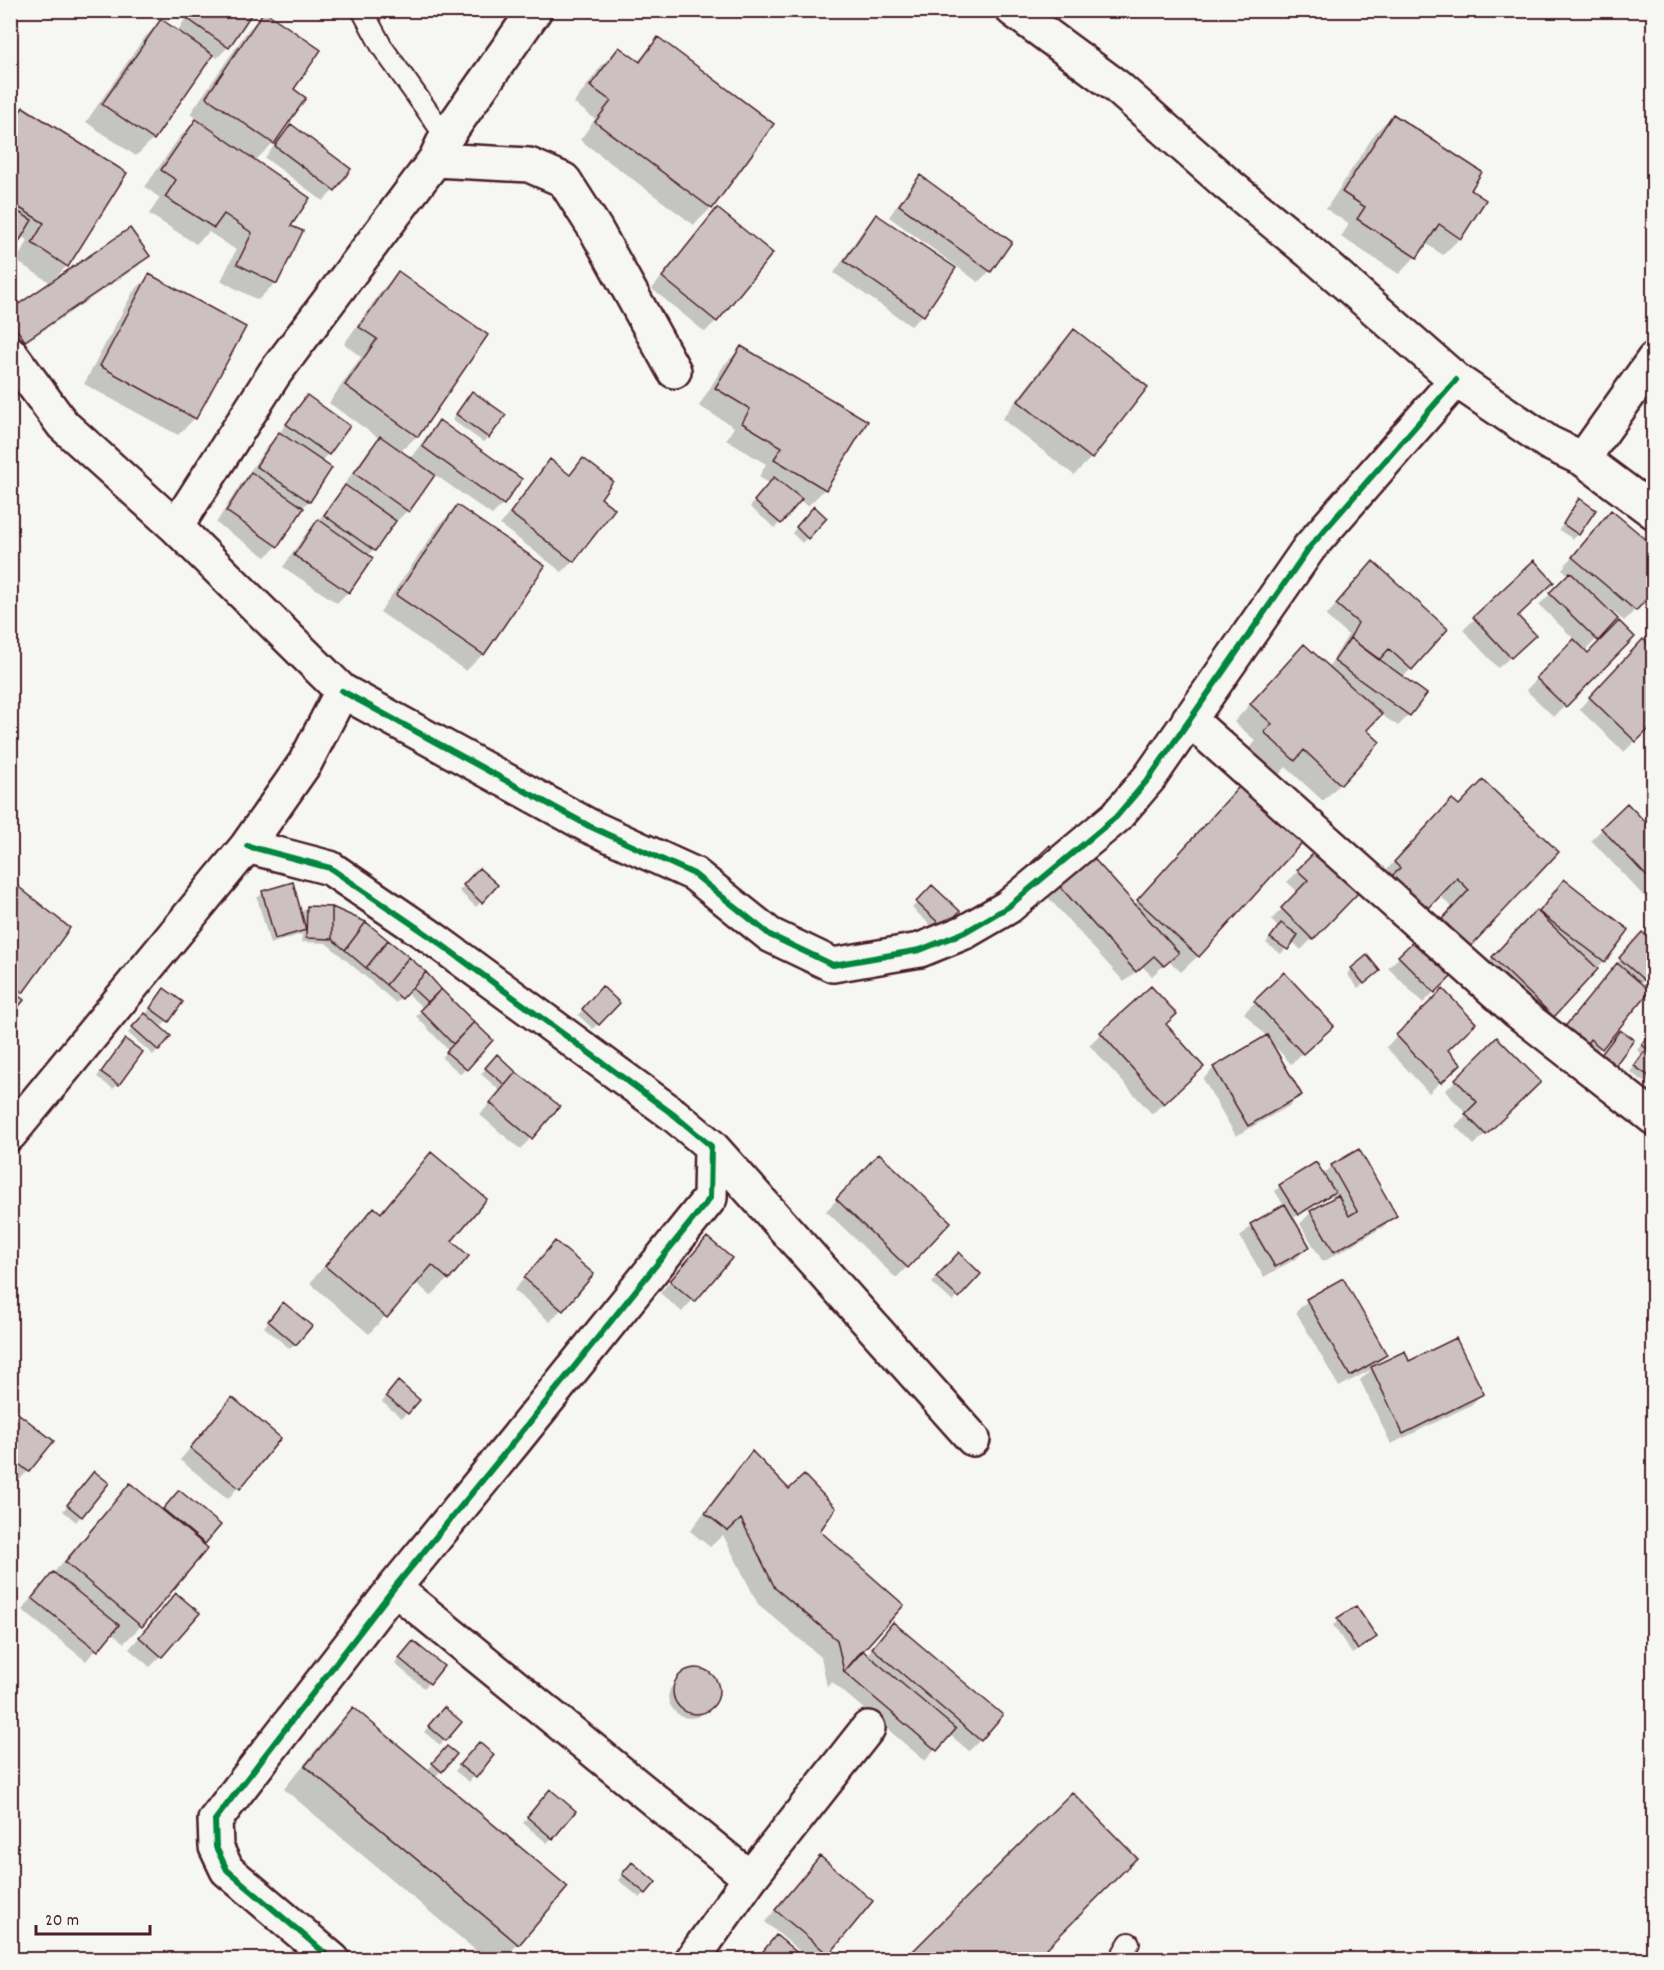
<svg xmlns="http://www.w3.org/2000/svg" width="1664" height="1970" viewBox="0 0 1664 1970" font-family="Dekko,sans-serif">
	<rect width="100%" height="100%" fill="#f6f6f2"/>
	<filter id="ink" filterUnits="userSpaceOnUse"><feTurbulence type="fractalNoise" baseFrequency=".0167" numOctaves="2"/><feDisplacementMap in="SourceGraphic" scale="12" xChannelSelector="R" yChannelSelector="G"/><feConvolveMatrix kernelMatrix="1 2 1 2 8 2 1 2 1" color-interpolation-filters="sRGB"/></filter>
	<g filter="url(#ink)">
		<path fill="#0003" d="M191 10H252L228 47 217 58 212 54 153 139 136 156 86 122 144 38 161 21 177 32Z
			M265 13 292 90 275 140 276 141 292 126 334 190 323 201 265 158 276 143 274 142 255 161 289 226 301 232 275 283 258 300 221 281 236 250 209 232 196 244 149 214 160 198 145 187 179 138 197 119 190 114 248 30Z
			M658 39 772 124 711 208 694 225 580 140 595 119 574 103 602 65 619 48 637 62Z
			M23 109 67 266 51 282 52 283 148 256 137 267 13 351 10 347V311L51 283 16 261 28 241 21 236 10 254V121Z
			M1393 115 1469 190 1460 238 1443 255 1425 243 1415 257 1399 274 1341 237 1349 224 1326 209 1376 132Z
			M921 177 1010 242 990 271 978 282 889 217 909 188Z
			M717 210 716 321 705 332 652 289 706 221Z
			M876 216 954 269 922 315 911 326 834 273 865 227Z
			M398 273 486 335 417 436 400 452 410 459 428 434 439 422 503 504 492 515 434 474 407 511 396 522 395 521 368 556 348 592 337 603 283 567 307 532 318 521 334 499 346 486 344 485 369 449 380 439 329 403 361 357 344 344 382 290Z
			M150 275 195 418 178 435 84 384 133 292Z
			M1074 331 1091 458 1074 475 1002 419 1057 348Z
			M741 348 825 489 808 506 799 500 775 528 750 507 769 483 759 477 766 464 726 440 734 427 699 406 724 365Z
			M307 397 328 454 320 462 309 501 302 508 277 546 266 557 216 523 240 485 247 478 246 477 268 445 277 437 296 408Z
			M467 398 488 437 483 442 452 420Z
			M583 460 599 498 573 561 562 572 500 525 539 473 550 461 568 476Z
			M1579 500 1578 534 1573 539 1559 530Z
			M457 507 483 654 466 671 380 612 440 524Z
			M809 513 825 518 802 543 792 533Z
			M1600 523 1635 610 1624 621 1609 608 1607 610 1616 619 1584 652 1588 655 1633 637 1554 717 1526 690 1575 640 1539 605 1569 575 1562 569Z
			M1534 562 1516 616 1523 646 1498 668 1463 630Z
			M1362 575 1411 669 1402 678 1409 715 1398 726 1380 714 1365 730 1340 784 1323 801 1286 767 1277 777 1248 750 1256 741 1234 722 1287 663 1328 668 1348 635 1326 616Z
			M1632 653 1654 722 1624 752 1579 709Z
			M1229 798 1198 956 1181 972 1169 961 1152 976 1142 966 1124 982 1045 894 1056 882 1134 905Z
			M1627 805 1654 833 1653 906 1591 840Z
			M1459 806 1557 852 1451 965 1456 970 1423 1003 1388 968 1422 935 1425 938 1453 908 1439 895 1427 908 1378 879 1435 818Z
			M1319 850 1360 889 1301 950 1292 941 1281 954 1266 943 1278 927 1271 920 1298 892 1287 882Z
			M479 870 496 885 476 907 459 891Z
			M1564 881 1627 930 1604 961 1542 1027 1482 969 1525 923 1537 913Z
			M10 882 22 992 17 996 10 1015Z
			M932 887 958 911 938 932 912 908Z
			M263 893 300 914 307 907 408 958 491 1040 461 1074 442 1058 448 1050 416 1016 424 1009 406 992 396 1003 326 943 301 942 302 934 270 944 257 898Z
			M1637 939 1654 970 1640 984 1646 989 1654 980V1004L1645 996 1590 1059 1553 1041Z
			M1352 969 1373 976 1358 988 1347 974Z
			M602 988 618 1003 593 1029 578 1015Z
			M1151 988 1164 1024 1191 1078 1152 1114 1089 1045Z
			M164 990 167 1021 162 1026 153 1019 152 1021 169 1037 153 1055 128 1033 146 1014Z
			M1443 992 1446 1051 1459 1064 1429 1093 1386 1047Z
			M1255 1002 1320 1037 1291 1064 1271 1042 1300 1095 1289 1106 1236 1136 1203 1079 1214 1068 1267 1037 1244 1013Z
			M1654 1031V1073L1646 1083 1630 1072 1643 1055 1637 1050Z
			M1497 1039 1538 1082 1474 1145 1455 1126 1467 1114 1445 1091Z
			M125 1041 118 1084 113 1089 97 1077Z
			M497 1056 515 1073 531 1138 520 1149 480 1115 500 1091 481 1074Z
			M1654 1082V1094L1647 1089Z
			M431 1154 450 1241 448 1279 431 1296 415 1282 369 1334 310 1283 357 1226 374 1209 379 1213 415 1171Z
			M1332 1166 1395 1216 1383 1227 1323 1262 1300 1224 1311 1212 1333 1200 1330 1194 1292 1219 1308 1246 1297 1258 1264 1277 1240 1237 1251 1226 1284 1206 1275 1191 1280 1186 1323 1175Z
			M868 1167 907 1267 896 1278 826 1211Z
			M555 1243 592 1274 550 1322 514 1290Z
			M696 1250 729 1258 682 1312 660 1293Z
			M959 1254 979 1274 953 1302 932 1283Z
			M1307 1301 1386 1355 1372 1368 1409 1363 1482 1394 1471 1405 1391 1444 1360 1380 1372 1369 1339 1387 1296 1312Z
			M278 1309 295 1344 290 1349 264 1327Z
			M393 1388 418 1400 402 1418 382 1402Z
			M232 1399 279 1438 228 1499 180 1460Z
			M10 1409 28 1471 17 1482 10 1477Z
			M752 1453 818 1531 861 1651 866 1655 893 1624 980 1740 969 1751 949 1734 925 1761 832 1682 827 1687 821 1657 758 1604 723 1535 710 1547 690 1531 736 1470Z
			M89 1478 107 1483 76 1522 63 1511Z
			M130 1485 162 1512 174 1497 219 1526 141 1626 124 1643 111 1632 86 1661 22 1610 114 1502Z
			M176 1595 161 1656 150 1667 129 1649Z
			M1356 1608 1370 1642 1352 1654 1333 1625Z
			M408 1648 429 1683 424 1688 395 1664Z
			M696 1669 704 1671 711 1676 715 1683 717 1691 716 1699 705 1712 698 1717 690 1718 682 1717 675 1712 670 1705 668 1697 670 1689 681 1676 688 1671Z
			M353 1709 427 1771 442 1753 441 1771 435 1777 565 1887 518 1944 503 1960H487L284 1789 331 1731Z
			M439 1714 460 1723 440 1745 424 1732Z
			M474 1749 492 1755 469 1782 455 1771Z
			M545 1797 552 1838 547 1843 523 1823Z
			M809 1869 828 1954 822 1960H810L765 1922Z
			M627 1870 645 1893 640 1898 618 1880Z
			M1654 1942V1960H1641Z"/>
		<path fill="#ccc1c0" stroke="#4a1f2b" stroke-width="1.5" d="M194 10H254L229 48 188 19Z
			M264 11 321 50 294 89 306 98 274 144 206 97Z
			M161 19 213 55 154 140 102 104Z
			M658 37 774 124 712 209 595 122 611 101 590 86 619 47 640 62Z
			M23 107 127 173 68 267 32 243 44 223 10 202V127Z
			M1393 114 1482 172 1471 190 1486 200 1461 239 1439 224 1417 258 1357 219 1365 207 1342 192Z
			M196 119 310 198 291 226 303 231 277 284 237 264 252 233 224 214 214 228 165 197 176 180 161 170Z
			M291 124 351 169 335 191 275 146Z
			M920 175 1012 242 991 272 899 205Z
			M10 207 32 220 10 257Z
			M717 208 773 253 717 322 662 277Z
			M876 214 956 268 924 316 844 261Z
			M130 228 150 256 25 341 10 320V310Z
			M398 271 488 335 418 437 345 385 377 339 359 327Z
			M149 274 246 327 196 419 100 366Z
			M1074 329 1148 387 1092 459 1018 401Z
			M741 346 868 421 826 490 774 459 782 447 742 423 750 409 715 388Z
			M472 391 506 415 489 438 456 414Z
			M307 395 350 426 329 455 286 424Z
			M439 420 522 479 504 505 422 446Z
			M279 432 332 468 310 502 256 466Z
			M380 436 435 475 409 512 354 473Z
			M583 458 613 481 601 498 615 509 574 562 510 513 550 459 570 475Z
			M251 472 304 508 278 547 226 511Z
			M774 477 802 499 781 524 754 501Z
			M345 485 396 521 375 551 324 515Z
			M1579 498 1596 510 1579 535 1563 524Z
			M457 505 545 566 484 655 396 595Z
			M814 506 827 518 808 539 796 527Z
			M1611 510 1654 546V590L1636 611 1572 557Z
			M318 519 373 558 349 593 294 555Z
			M1534 560 1554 582 1518 616 1536 635 1511 658 1473 617Z
			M1373 561 1448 629 1412 670 1389 649 1379 660 1350 638 1358 623 1336 604Z
			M1570 572 1618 619 1598 641 1549 593Z
			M1619 621 1635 637 1566 707 1536 678 1574 639 1588 653Z
			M1350 638 1427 694 1410 716 1334 661Z
			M1643 639 1654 649V724L1636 742 1589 697Z
			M1304 644 1382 714 1367 730 1380 742 1341 785 1304 750 1295 761 1264 732 1272 724 1250 704Z
			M1246 779 1308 836 1199 957 1137 900Z
			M1483 780 1559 852 1470 947 1442 919 1469 890 1457 878 1428 909 1392 876 1400 868 1394 862 1452 799 1459 805Z
			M1627 803 1654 831V884L1601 828Z
			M1050 845 1059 855 1039 873 1031 863Z
			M1319 848 1362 889 1313 940 1281 908 1308 880 1297 870Z
			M1088 852 1179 953 1164 966 1154 956 1136 972 1055 881Z
			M479 868 498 885 482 903 463 885Z
			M1564 879 1629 930 1605 962 1539 912Z
			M10 880 70 928 23 993 10 983Z
			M293 882 306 930 275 939 262 891Z
			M932 885 960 911 944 928 916 902Z
			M307 906 332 907V939L306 938Z
			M332 907 366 922 345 950 332 939Z
			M1536 910 1598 969 1554 1017 1492 957Z
			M366 922 388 940 366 968 345 950Z
			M1281 923 1298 935 1288 950 1270 938Z
			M1642 932 1654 942V972L1645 981 1619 958Z
			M1422 933 1458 970 1435 993 1398 956Z
			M388 940 409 957 386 985 366 968Z
			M1367 955 1380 971 1364 984 1351 968Z
			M409 957 426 972 402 999 386 985Z
			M1617 963 1650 991 1602 1049 1590 1039 1584 1048 1563 1029Z
			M426 972 441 989 428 1003 412 988Z
			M1284 972 1334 1026 1303 1054 1254 1001Z
			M602 986 620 1003 599 1025 582 1009Z
			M1151 986 1177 1014 1166 1024 1204 1067 1164 1104 1100 1032Z
			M164 988 183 1002 169 1022 150 1008Z
			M10 989 24 1000 11 1016 10 1015Z
			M441 989 474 1022 453 1044 420 1010Z
			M1443 989 1476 1023 1448 1050 1461 1064 1441 1083 1396 1035Z
			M145 1013 171 1036 159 1051 132 1027Z
			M474 1022 493 1040 467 1070 446 1052Z
			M1620 1030 1634 1040 1615 1066 1600 1056Z
			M1649 1034 1654 1037V1054L1642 1045Z
			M1267 1035 1302 1095 1248 1126 1213 1067Z
			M1497 1037 1541 1082 1486 1135 1465 1114 1477 1102 1455 1079Z
			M125 1039 143 1052 119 1085 101 1072Z
			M1644 1052 1654 1059V1076L1652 1078 1634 1066Z
			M497 1054 516 1072 505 1085 485 1068Z
			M516 1072 560 1106 532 1139 490 1103Z
			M1359 1149 1397 1216 1334 1252 1310 1211 1338 1195 1349 1216 1357 1211 1331 1165Z
			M431 1152 487 1199 452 1241 469 1256 449 1280 432 1265 387 1318 325 1266 374 1207 381 1213Z
			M879 1153 951 1222 908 1268 836 1199Z
			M1316 1162 1335 1192 1298 1215 1279 1185Z
			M1285 1204 1310 1247 1275 1267 1250 1224Z
			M707 1237 732 1258 695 1302 670 1281Z
			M555 1241 594 1274 563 1311 524 1278Z
			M959 1252 981 1274 959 1298 936 1277Z
			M1343 1278 1387 1355 1350 1376 1306 1299Z
			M283 1302 312 1326 296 1345 268 1321Z
			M1456 1338 1484 1394 1403 1434 1371 1367 1405 1351 1409 1361Z
			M398 1381 420 1400 408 1414 386 1396Z
			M232 1397 281 1438 240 1489 190 1448Z
			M10 1407 54 1441 29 1472 10 1457Z
			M752 1451 789 1489 804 1475 836 1508 820 1531 904 1605 844 1672 837 1640 775 1588 741 1519 728 1531 705 1513Z
			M94 1471 109 1483 82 1517 67 1505Z
			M130 1483 208 1548 142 1627 65 1562Z
			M179 1490 221 1525 205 1544 163 1509Z
			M53 1572 119 1625 98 1651 32 1598Z
			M176 1593 200 1613 162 1657 139 1637Z
			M1356 1606 1377 1637 1358 1650 1337 1618Z
			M893 1622 1003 1715 981 1741 872 1648Z
			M413 1641 444 1666 430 1684 399 1658Z
			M862 1650 956 1729 937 1751 844 1672Z
			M673 1691a23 23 0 1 1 46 0a23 23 0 1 1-46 0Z
			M353 1707 568 1887 519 1945 305 1766Z
			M444 1707 462 1722 446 1741 428 1726Z
			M479 1742 494 1755 476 1778 459 1765Z
			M447 1746 457 1754 442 1772 432 1763Z
			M550 1789 576 1811 553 1839 527 1817Z
			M1072 1792 1137 1858 1035 1960H904Z
			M820 1856 873 1901 829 1955 775 1910Z
			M632 1862 656 1882 646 1894 622 1874Z
			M776 1935 806 1960H756Z
			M1654 1946V1960H1644Z"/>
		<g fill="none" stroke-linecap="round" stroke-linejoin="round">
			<defs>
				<path id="lane" d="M362 10 382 47 446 137
					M1119 1960 1129 1943"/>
				<path id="street" d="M1013 10 1116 86 1226 183 1310 252 1456 380 1549 443 1583 459 1654 359
					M435 160 529 165 564 180 596 230 674 371
					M10 353 63 425 176 527
					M1583 459 1654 512
					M342 691 589 826 694 874 770 935 833 965 920 950 965 932 1008 907 1116 817 1150 777 1309 548 1456 380
					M1189 719 1517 1011 1654 1118
					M247 846 330 868 431 937 674 1115 711 1146 710 1198 513 1443 394 1588 215 1820 216 1847 227 1870 333 1960
					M10 1134 247 846 305 763 342 691 176 527 274 374 435 160 446 137 535 10
					M711 1146 973 1439
					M394 1588 750 1878
					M692 1960 750 1878 868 1728"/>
			</defs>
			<use href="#lane" stroke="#4a1f2b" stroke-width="24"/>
			<use href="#street" stroke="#4a1f2b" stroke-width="38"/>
			<use href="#lane" stroke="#f6f6f2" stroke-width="20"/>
			<use href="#street" stroke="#f6f6f2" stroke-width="33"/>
			<defs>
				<path id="cycleway" d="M342 691 589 826 694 874 770 935 833 965 920 950 965 932 1008 907 1116 817 1150 777 1309 548 1456 380
					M247 846 330 868 431 937 674 1115 711 1146 710 1198 513 1443 394 1588 215 1820 216 1847 227 1870 333 1960"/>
			</defs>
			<use href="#cycleway" stroke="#f6f6f2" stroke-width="10"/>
			<use href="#cycleway" stroke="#00873e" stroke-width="6"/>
		</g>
	</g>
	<rect width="1664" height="1970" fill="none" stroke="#f6f6f2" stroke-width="36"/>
	<rect x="18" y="18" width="1628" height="1934" fill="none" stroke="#4a1f2b" stroke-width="2" filter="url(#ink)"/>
	<path d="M36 1925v9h114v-9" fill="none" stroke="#4a1f2b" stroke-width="3"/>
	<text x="45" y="1925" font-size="18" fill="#4a1f2b" stroke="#f6f6f2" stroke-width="4.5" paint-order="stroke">20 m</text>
</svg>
